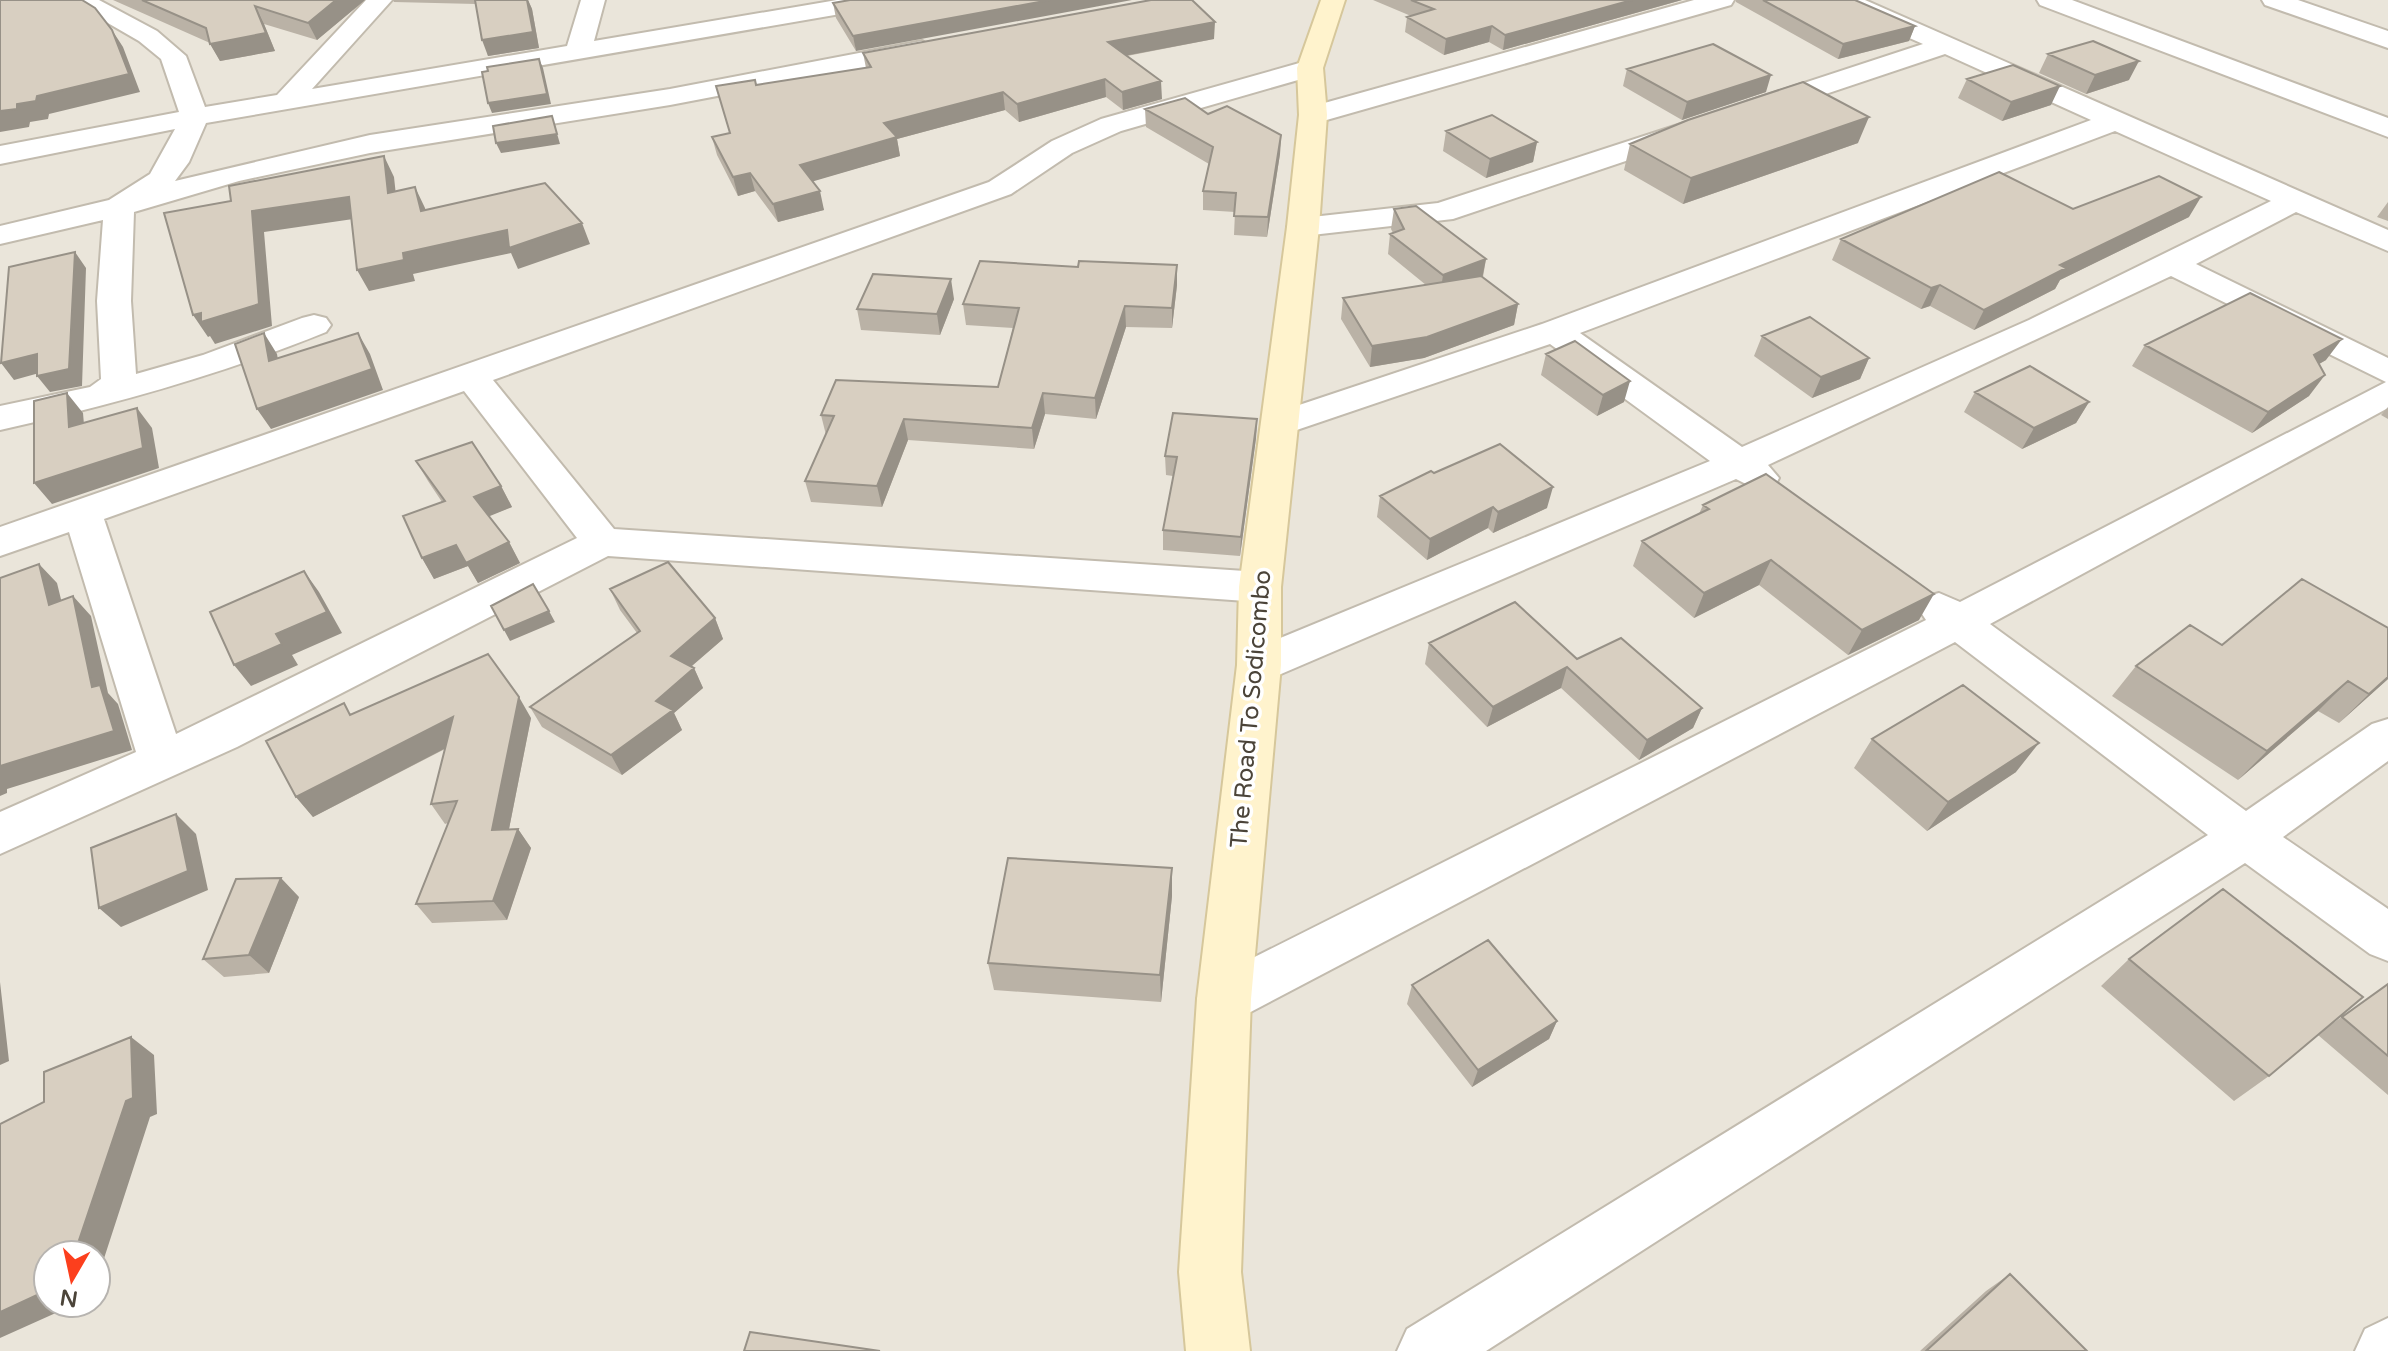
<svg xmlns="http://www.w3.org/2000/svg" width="2388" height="1351" viewBox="0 0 2388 1351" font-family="'Varela Round',sans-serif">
	<rect width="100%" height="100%" fill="#f6f3ec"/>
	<path fill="#eae5da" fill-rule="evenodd" d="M0 0H2388V1351H0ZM48 1255H96V1303H48Z"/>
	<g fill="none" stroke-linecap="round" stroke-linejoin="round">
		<defs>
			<path id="street" d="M68 0H99L157 31 186 56 205 107 277 95 366 0H392L312 89 567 46 581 0H605L594 41 837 0H893L881 7 206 123 189 162 175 181 370 135 670 89 922 41 935 49 922 57 670 105 370 153 239 181 134 212 131 301 136 374 203 355 302 318 314 315 326 318 331 325 326 332C220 375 112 405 0 430V406L90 387 101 379 97 301 103 220 0 244V226L109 200 150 174 175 129 0 164V146L179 112 161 59 139 41Z
				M1694 0H1734L1731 5 1323 121H1303L1299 115 1303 109Z
				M1832 0H1865L2388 230V251L2296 212 2196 264 2388 358V408L1990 624 2246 811 2372 724 2388 719V761L2283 837 2388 909V961L2370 954 2245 863 1486 1351H1397L1407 1329 2208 835 1955 642 1243 1016 1224 1023 1205 1016 1197 999 1205 982 1926 620 1918 608 1924 597 1939 593 1960 602 2386 382 2171 276 1768 465 1779 478 1774 487 1760 491 1736 479 1274 677 1259 681 1244 677 1237 665 1244 653 1710 461 1550 344 1279 436 1266 432 1261 424 1266 416 1542 324 2091 120 1945 54 1766 114H1746L1742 108 1746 102 1923 44 1835 5ZM2115 131 2271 201 2029 320 1742 447 1580 333Z
				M2037 0H2072L2388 118V137L2040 5Z
				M2262 0H2298L2388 31V48L2265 5Z
				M1310 60 1319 62 1323 68 1319 74 1121 131 1072 153 1011 194 493 380 614 529 1260 572 1275 577 1281 587 1275 597 1260 602 608 556 237 747 0 854V812L136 752 69 532 0 556V527L989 182 1052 141 1101 119ZM464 391 577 538 176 734 104 519Z
				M1687 122 1697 125 1701 131 1697 137 1453 219 1303 236 1292 234 1287 227 1292 220 1303 218 1438 203Z
				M2388 1318V1351H2355L2365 1329Z"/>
			<path id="secondary" d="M1321 0H1345L1323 68 1327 115 1319 227 1281 587V665L1251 999 1241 1272 1250 1351H1186L1179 1272 1197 999 1237 665 1239 587 1287 227 1299 115 1297 68Z"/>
		</defs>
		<use href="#street" stroke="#c2bbae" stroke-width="4"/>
		<use href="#secondary" stroke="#d6c79b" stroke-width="4"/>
		<use href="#street" fill="#fff" fill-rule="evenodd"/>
		<use href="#secondary" fill="#fff3cd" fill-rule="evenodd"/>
	</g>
	<path fill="#bab2a6" d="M113 0H365L317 40 264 24 275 51 220 61 210 43Z
		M393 0H528L532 9 539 48 488 56 476 4 394 2Z
		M850 0 856 51 836 18 833 3Z
		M1373 0H1682L1503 50 1489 42 1444 55 1405 32 1407 17 1411 16Z
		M1736 0H1855L1915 26 1909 41 1838 59 1736 2Z
		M1214 39 1127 56 1162 99 1123 110 1106 97 1019 122 1005 110 897 139 900 156 812 181 824 210 778 222 755 191 738 196 717 155 712 137 729 133 756 85 866 68 863 53Z
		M2048 54 2129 80 2086 94 2039 73Z
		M1627 69 1766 92 1682 120 1623 86Z
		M1967 79 2051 105 2002 121 1958 98Z
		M1145 109 1208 114 1281 135 1280 154 1267 237 1234 235 1235 212 1203 210V191L1209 164 1146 127Z
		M1446 131 1537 142 1533 162 1486 178 1443 151Z
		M1858 143 1683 204 1624 170 1630 144Z
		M2388 202V221L2377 217Z
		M1394 209 1486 259 1483 277 1518 304 1514 325 1424 358 1370 367 1341 319 1343 298 1426 285 1388 254 1390 234 1393 233 1391 229Z
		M2073 209 2189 217 2060 280 2055 289 1974 330 1930 306 1921 309 1832 260 1841 239Z
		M1177 265V285L1172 328 1126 327 1096 419 1045 414 1034 449 908 440 882 507 811 502 805 481 826 435 821 415 998 387 1013 328 966 325 963 304 1078 267Z
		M954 299 940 335 861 330 857 309Z
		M1762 336 1869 358 1860 379 1812 398 1754 356Z
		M2145 345 2326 360 2319 364 2309 396 2252 433 2132 366Z
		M1546 354 1624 402 1597 416 1541 375Z
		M1975 392 2089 402 2076 423 2022 449 1964 412Z
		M2388 407V419L2381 415Z
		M1257 419 1256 438 1240 556 1163 550V530L1173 476 1166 475 1165 456Z
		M416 461 501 486 512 507 488 516 509 542 520 563 478 583 468 566 434 579 422 558 442 502 428 481Z
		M1434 473 1547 508 1493 533 1488 528 1427 560 1377 517 1380 496Z
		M1703 505 1919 620 1848 655 1759 585 1694 618 1633 566 1642 541 1699 514Z
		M610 589 715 618 723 639 692 666 694 668 703 688 674 713 682 730 622 775 542 727 530 707 637 633 620 610Z
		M2388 628V679L2339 723 2318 711 2238 780 2112 696 2136 666 2222 645Z
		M1429 643 1577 659 1702 708 1693 728 1639 760 1561 688 1487 727 1425 664Z
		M352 714 531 718 509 829H518L531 848 507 920 432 923 416 904 448 823 445 824 431 804 445 749 313 817 296 797Z
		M1872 739 2016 772 1927 831 1854 768Z
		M1172 896 1161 1002 994 990 988 963Z
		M299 897 269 973 224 977 203 959Z
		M2129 959 2322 1031 2388 984V1095L2318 1035 2269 1076 2234 1101 2101 986Z
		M1412 985 1557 1021 1549 1039 1472 1087 1407 1004Z
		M2010 1274 2087 1351H1920L1986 1291Z"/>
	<path fill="#979187" d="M336 0H365L317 40 308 23Z
		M527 0H528L532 9 539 48 488 56 482 40Z
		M1050 0H1132L856 51 853 36Z
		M1632 0H1682L1503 50 1505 35Z
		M255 6 264 24 275 51 220 61 210 44Z
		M1215 22 1214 39 1108 59V42Z
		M1492 26 1489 42 1444 55 1446 39Z
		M1915 26 1909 41 1838 59 1843 44Z
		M112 30 123 47 140 92 49 114 48 119 30 122 29 127 0 132V111L37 96Z
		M539 59 543 68 551 104 492 113 488 103Z
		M2139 61 2129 80 2086 94 2095 75Z
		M1771 75 1766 92 1682 120 1687 102Z
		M1105 79 1106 97 1019 122 1017 104Z
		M1161 81 1162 99 1123 110 1122 92Z
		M2060 86 2051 105 2002 121 2011 102Z
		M1003 92 1005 110 897 139 900 156 804 184 800 165 884 123Z
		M552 116 560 144 501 153 496 143Z
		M1869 117 1858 143 1683 204 1691 178Z
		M1281 135 1280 154 1267 237 1268 217Z
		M1537 142 1533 162 1486 178 1490 159Z
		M384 156 394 177 398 214 388 193Z
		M750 173 755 191 738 196 733 177Z
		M415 187 425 208 431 232 421 211Z
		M820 191 824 210 778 222 773 204Z
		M349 197 360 218 264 232 272 326 215 344 210 336 208 337 193 315 201 313 252 211Z
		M2201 197 2189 217 2060 280 2055 289 1974 330 1984 310 2060 265Z
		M582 223 590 244 518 269 511 253 413 274 415 281 369 291 357 270 403 253 507 230Z
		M75 252 86 268 82 386 50 392 37 376Z
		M1486 259 1482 279 1440 296 1443 275Z
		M1177 265V285L1172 328V308Z
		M951 279 954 299 940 335 937 314Z
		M1940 285 1930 306 1921 309 1931 288Z
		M1518 304 1514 325 1424 358 1370 367 1372 346Z
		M1125 306 1126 327 1096 419 1095 398Z
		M264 333 277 354 282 382 269 361Z
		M358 333 370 354 383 390 271 429 257 409Z
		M2342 339 2326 360 2298 376 2314 355Z
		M37 354 50 370 14 380 1 363Z
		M1869 358 1860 379 1812 398 1821 377Z
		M2325 375 2309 396 2252 433 2268 412Z
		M1630 381 1624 402 1597 416 1603 395Z
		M67 393 83 413 86 448 69 427Z
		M1043 393 1045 414 1034 449 1032 428Z
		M2089 402 2076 423 2022 449 2034 428Z
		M137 408 152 428 159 468 52 504 34 483Z
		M904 419 908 440 882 507 877 486Z
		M1257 419 1256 438 1240 556 1241 537Z
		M501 486 512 507 485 518 474 497Z
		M1553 487 1547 508 1493 533 1498 512Z
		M1493 507 1488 528 1427 560 1430 539Z
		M509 542 520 563 478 583 468 566 434 579 422 558 456 545Z
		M1771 560 1759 585 1694 618 1704 593Z
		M39 564 57 583 67 624 49 605Z
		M304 571 319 592 342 633 292 655 298 665 251 686 234 665 276 634Z
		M1934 594 1919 620 1848 655 1862 630Z
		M73 596 91 616 108 693 118 704 132 750 7 789V793L0 796V766L92 687Z
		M549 611 555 622 510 641 504 630Z
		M715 618 723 639 680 676 671 656Z
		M1567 667 1561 688 1487 727 1493 707Z
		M694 668 703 688 674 713 682 730 622 775 611 755 656 701Z
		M2388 677V679L2339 723 2369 694Z
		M2348 681 2318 711 2238 780 2267 751Z
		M519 697 531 718 505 849 492 830Z
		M1702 708 1693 728 1639 760 1647 740Z
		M453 717 467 737 313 817 296 797Z
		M2039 743 2016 772 1927 831 1948 802Z
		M176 814 196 834 208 890 121 927 99 908Z
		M518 829 531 848 507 920 493 901Z
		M1172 868V896L1161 1002 1160 975Z
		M281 878 299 897 269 973 249 955Z
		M0 982 9 1061 0 1065Z
		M1557 1021 1549 1039 1472 1087 1478 1070Z
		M131 1037 154 1055 157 1114 150 1117 96 1283V1255H74Z
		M48 1290V1303H78L0 1338V1312Z"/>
	<path fill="#d8cfc1" stroke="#979187" stroke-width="2" d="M0 0H82L95 8 112 30 129 74 37 96 36 101 17 104V109L0 111Z
		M142 0H336L308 23 255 6 266 33 210 44 206 28Z
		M475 0H527L533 32 482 40Z
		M850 0H1050L853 36 833 3Z
		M1151 0H1192L1215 22 1108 42 1161 81 1122 92 1105 79 1017 104 1003 92 884 123 897 137 800 165 820 191 773 204 750 173 733 177 712 137 730 133 716 86 755 80 756 85 871 67 863 53Z
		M1411 0H1632L1505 35 1492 26 1446 39 1407 17 1434 9Z
		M1763 0H1855L1915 26 1843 44Z
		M2093 41 2139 61 2095 75 2048 54Z
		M1713 44 1771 75 1687 102 1627 69Z
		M539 59 547 94 488 103 482 72 488 71 487 67Z
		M2013 65 2060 86 2011 102 1967 79Z
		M1803 82 1869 117 1691 178 1630 144 1688 120Z
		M1185 98 1208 114 1227 106 1281 135 1268 217 1234 216 1236 193 1203 191 1213 147 1145 109Z
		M1492 115 1537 142 1490 159 1446 131Z
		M552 116 557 134 496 143 493 126Z
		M384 156 388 193 415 187 421 211 545 183 582 223 509 248 507 230 403 253 404 260 357 270 349 197 252 211 259 304 201 322V313L193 315 164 213 231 201 229 186Z
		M1999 172 2073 209 2159 176 2201 197 2060 265 2066 268 1984 310 1940 285 1931 288 1841 239Z
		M1416 206 1486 259 1443 275 1390 234 1404 229 1394 209Z
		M75 252 69 369 37 376V354L1 363 9 267Z
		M980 261 1078 267 1079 261 1177 265 1172 308 1125 306 1095 398 1043 393 1032 428 904 419 877 486 805 481 834 416 821 415 836 380 998 387 1019 308 963 304Z
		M873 274 951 279 937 314 857 309Z
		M1481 276 1518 304 1427 337 1372 346 1343 298Z
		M2250 293 2342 339 2314 355 2325 375 2268 412 2145 345Z
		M1810 317 1869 358 1821 377 1762 336Z
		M264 333 269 361 358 333 372 369 257 409 235 344Z
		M1575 341 1630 381 1603 395 1546 354Z
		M2030 366 2089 402 2034 428 1975 392Z
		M67 393 69 427 137 408 143 448 34 483V401Z
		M1173 413 1257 419 1241 537 1163 530 1177 457 1165 456Z
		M472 442 501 486 474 497 509 542 466 563 456 545 422 558 403 516 445 501 416 461Z
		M1500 444 1553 487 1498 512 1493 507 1430 539 1380 496 1431 471 1434 473Z
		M1766 474 1934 594 1862 630 1771 560 1704 593 1642 541 1709 509 1703 505Z
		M668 562 715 618 671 656 694 668 656 701 673 710 611 755 530 707 640 631 610 589Z
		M39 564 49 605 73 596 92 687 100 685 114 731 0 766V578Z
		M304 571 327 612 276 634 282 644 234 665 210 612Z
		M2302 579 2388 628V677L2369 694 2348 681 2267 751 2136 666 2190 625 2222 645Z
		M533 584 549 611 504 630 491 606Z
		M1515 602 1577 659 1621 638 1702 708 1647 740 1567 667 1493 707 1429 643Z
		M488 654 519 697 492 830 518 829 493 901 416 904 457 801 431 804 453 717 296 797 266 741 344 703 350 715Z
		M1963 685 2039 743 1948 802 1872 739Z
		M176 814 188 871 99 908 91 848Z
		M1008 858 1172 868 1160 975 988 963Z
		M281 878 249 955 203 959 236 879Z
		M2223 889 2363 997 2269 1076 2129 959Z
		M1488 940 1557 1021 1478 1070 1412 985Z
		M2388 984V1056L2342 1017Z
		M131 1037 133 1098 126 1101 74 1255H48V1290L0 1312V1124L44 1102V1072Z
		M2010 1274 2087 1351H1926Z
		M750 1332 880 1351H744Z"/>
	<g text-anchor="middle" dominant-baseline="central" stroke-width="7" stroke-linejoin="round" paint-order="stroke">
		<g font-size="24" fill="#4b4439" stroke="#fff">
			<text transform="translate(1251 709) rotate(-85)">The Road To Sodicombo</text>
		</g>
	</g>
	<g transform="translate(72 1279) rotate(189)"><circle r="38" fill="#ffffff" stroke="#b7b4b0" stroke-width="2"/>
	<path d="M0-6L14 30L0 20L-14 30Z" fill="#fc3f1d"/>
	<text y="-12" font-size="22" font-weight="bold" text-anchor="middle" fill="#4b4439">N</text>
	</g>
</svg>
